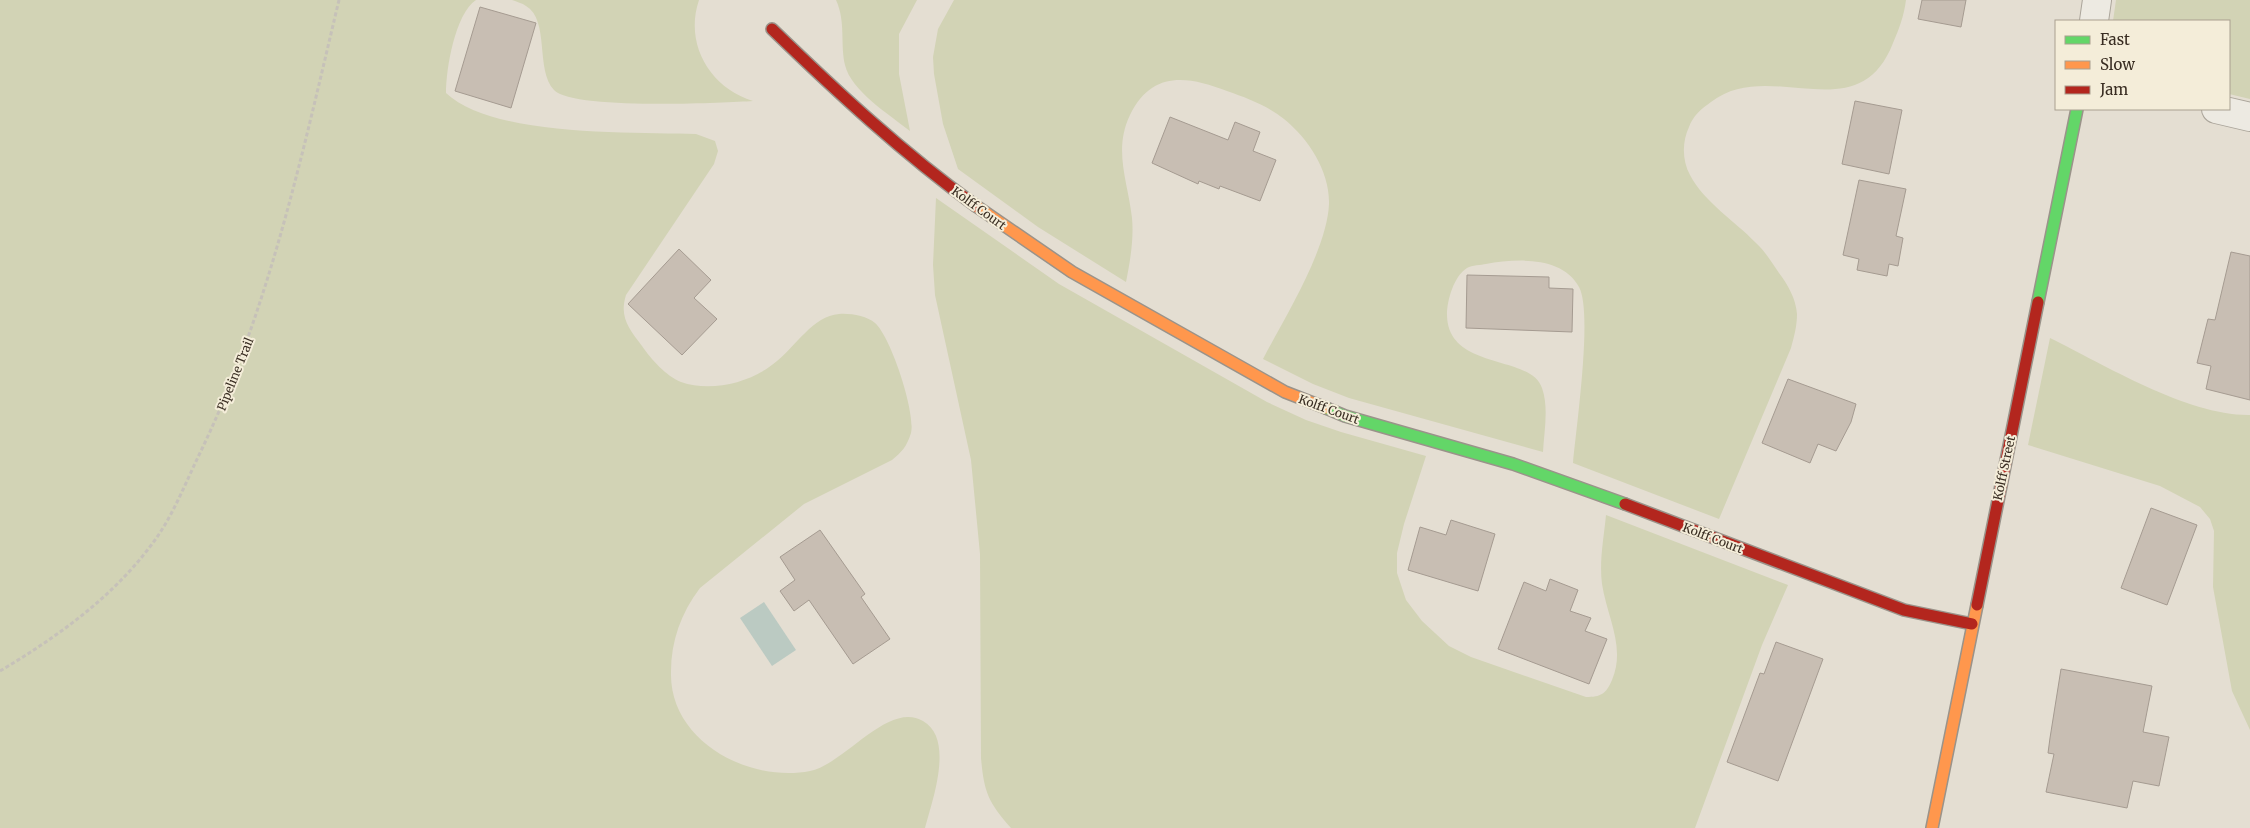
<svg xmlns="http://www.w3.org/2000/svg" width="2250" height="828" viewBox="0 0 2250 828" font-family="Merriweather,serif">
	<rect width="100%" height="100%" fill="#e4ded2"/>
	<path fill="#d2d3b5" d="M0 0H476C455 14 446 69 446 93 492 137 633 132 696 134L715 141 718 151 714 164 626 295C619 317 629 329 642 346 651 359 666 376 681 382 712 393 753 382 777 361 796 346 813 316 839 314 850 313 867 316 875 323 891 337 916 413 911 433 907 446 902 452 892 460L804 504 700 588C681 613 671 641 671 672 669 741 749 783 810 771 845 764 888 701 923 721 955 739 932 801 925 828H0Z
		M512 0H699C684 44 710 88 753 101 721 103 572 110 554 90 535 70 550 20 526 6 522 3 517 2 512 0Z
		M836 0H917L899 34V74L910 131C890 115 851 91 845 65 840 43 846 22 836 0Z
		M954 0H1906C1904 16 1899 29 1893 43 1858 133 1770 56 1711 102 1701 109 1693 116 1689 127 1682 142 1682 160 1690 175 1704 202 1735 221 1756 243 1765 251 1772 263 1779 273 1788 285 1796 299 1797 314 1797 326 1794 337 1791 348L1719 519 1573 463C1576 429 1593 312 1579 287 1562 255 1515 259 1486 264 1481 265 1472 265 1467 268 1454 276 1447 300 1447 315 1448 371 1531 354 1542 388 1549 408 1544 432 1543 452L1349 398 1313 384 1263 359C1285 317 1327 250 1329 204 1330 172 1309 139 1284 119 1268 106 1247 98 1227 91 1188 76 1152 70 1130 115 1113 150 1128 182 1132 218 1134 239 1130 262 1126 282L1038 227 958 169 943 124 934 74 933 57 938 29Z
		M2116 0H2250V99L2229 94V21H2113Z
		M936 198 1059 284 1267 402 1306 420 1341 432 1426 456 1404 524 1397 553V573L1406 600 1422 621 1449 646 1471 657 1586 697C1601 697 1606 694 1612 680 1626 647 1607 617 1602 584 1599 561 1604 537 1606 515L1788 585 1762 645 1695 828H1011C988 802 984 792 981 758L980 554 971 460 935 295 933 265Z
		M2050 338C2105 365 2188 416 2250 415V730L2232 691 2213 587 2214 531 2210 519 2200 507 2160 486 2028 445Z"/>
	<path fill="#bbcac2" d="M764 602 796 650 772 666 740 618Z"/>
	<path fill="#c8beb3" stroke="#a59b91" d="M1922 0H1966L1961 27 1918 19Z
		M480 7 536 23 511 108 455 91Z
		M1855 101 1902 110 1889 174 1842 164Z
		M1170 117 1228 140 1235 122 1260 132 1253 151 1276 160 1260 201 1220 186 1219 189 1199 181 1198 184 1152 163Z
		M1859 180 1906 189 1896 236 1903 238 1898 266 1889 264 1887 276 1857 270 1859 259 1843 255Z
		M679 249 711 280 694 298 717 319 682 355 628 304Z
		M2231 252 2250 256V400L2206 389 2211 366 2197 363 2208 319 2215 320Z
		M1467 275 1549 277V288L1573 289 1572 332 1466 328Z
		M1788 379 1856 404 1851 422 1836 451 1818 444 1810 463 1762 443Z
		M2151 508 2197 525 2167 605 2121 588Z
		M1451 520 1495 534 1478 591 1408 570 1420 527 1446 535Z
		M820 530 865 594 861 597 890 639 853 664 809 600 794 611 780 591 795 580 780 557Z
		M1550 579 1578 590 1570 611 1591 618 1585 631 1607 639 1589 684 1498 649 1524 582 1546 591Z
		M1776 642 1823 659 1778 781 1727 762 1760 673 1764 674Z
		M2061 669 2152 686 2143 732 2169 737 2159 786 2133 781 2127 808 2046 792 2054 754 2048 753 2050 738Z"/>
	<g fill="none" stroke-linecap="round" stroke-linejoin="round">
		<defs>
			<path id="street" d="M2094 21 2097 0
				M2216 109 2250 117"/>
			<path id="fast" d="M2038 302 2077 109
				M1326 408 1345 416 1513 464 1625 504"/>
			<path id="slow" d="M976 206 1072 272 1285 392 1326 408
				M1932 828 1977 605"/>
			<path id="jam" d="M772 29C837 92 903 153 976 206
				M1625 504 1904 610 1972 624
				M1977 605 2038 302"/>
		</defs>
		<use href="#street" stroke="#aaa49a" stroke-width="30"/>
		<use href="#fast" stroke="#9a938a" stroke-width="14"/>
		<use href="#slow" stroke="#9a938a" stroke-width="14"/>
		<use href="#jam" stroke="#9a938a" stroke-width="14"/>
		<path stroke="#c6c1b9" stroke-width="3" stroke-dasharray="4 2.5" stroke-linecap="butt" d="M0 671C57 637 112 598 152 544 172 518 185 484 199 455 269 311 302 155 339 0"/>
		<use href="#street" stroke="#edeae2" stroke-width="28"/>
		<use href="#fast" stroke="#63d668" stroke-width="11"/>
		<use href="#slow" stroke="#ff974d" stroke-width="11"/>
		<use href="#jam" stroke="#b3261e" stroke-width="11"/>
	</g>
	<g text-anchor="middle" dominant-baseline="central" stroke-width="4" stroke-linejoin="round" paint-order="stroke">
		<g font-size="12" fill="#392d22" stroke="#f4edd9">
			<text transform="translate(979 208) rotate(36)">Kolff Court</text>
			<text transform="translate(235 374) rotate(-68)">Pipeline Trail</text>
			<text transform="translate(1329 409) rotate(20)">Kolff Court</text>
			<text transform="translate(2004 468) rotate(-78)">Kolff Street</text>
			<text transform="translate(1713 538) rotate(21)">Kolff Court</text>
		</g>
	</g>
	<rect x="2055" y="20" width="175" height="90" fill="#f4edd9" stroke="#a9a090"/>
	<rect x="2065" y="36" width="25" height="8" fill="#63d668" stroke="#a9a090"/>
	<text x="2100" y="45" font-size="15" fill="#392d22">Fast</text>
	<rect x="2065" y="61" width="25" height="8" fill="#ff974d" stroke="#a9a090"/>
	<text x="2100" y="70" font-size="15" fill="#392d22">Slow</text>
	<rect x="2065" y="86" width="25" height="8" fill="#b3261e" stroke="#a9a090"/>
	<text x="2100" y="95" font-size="15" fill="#392d22">Jam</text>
</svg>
